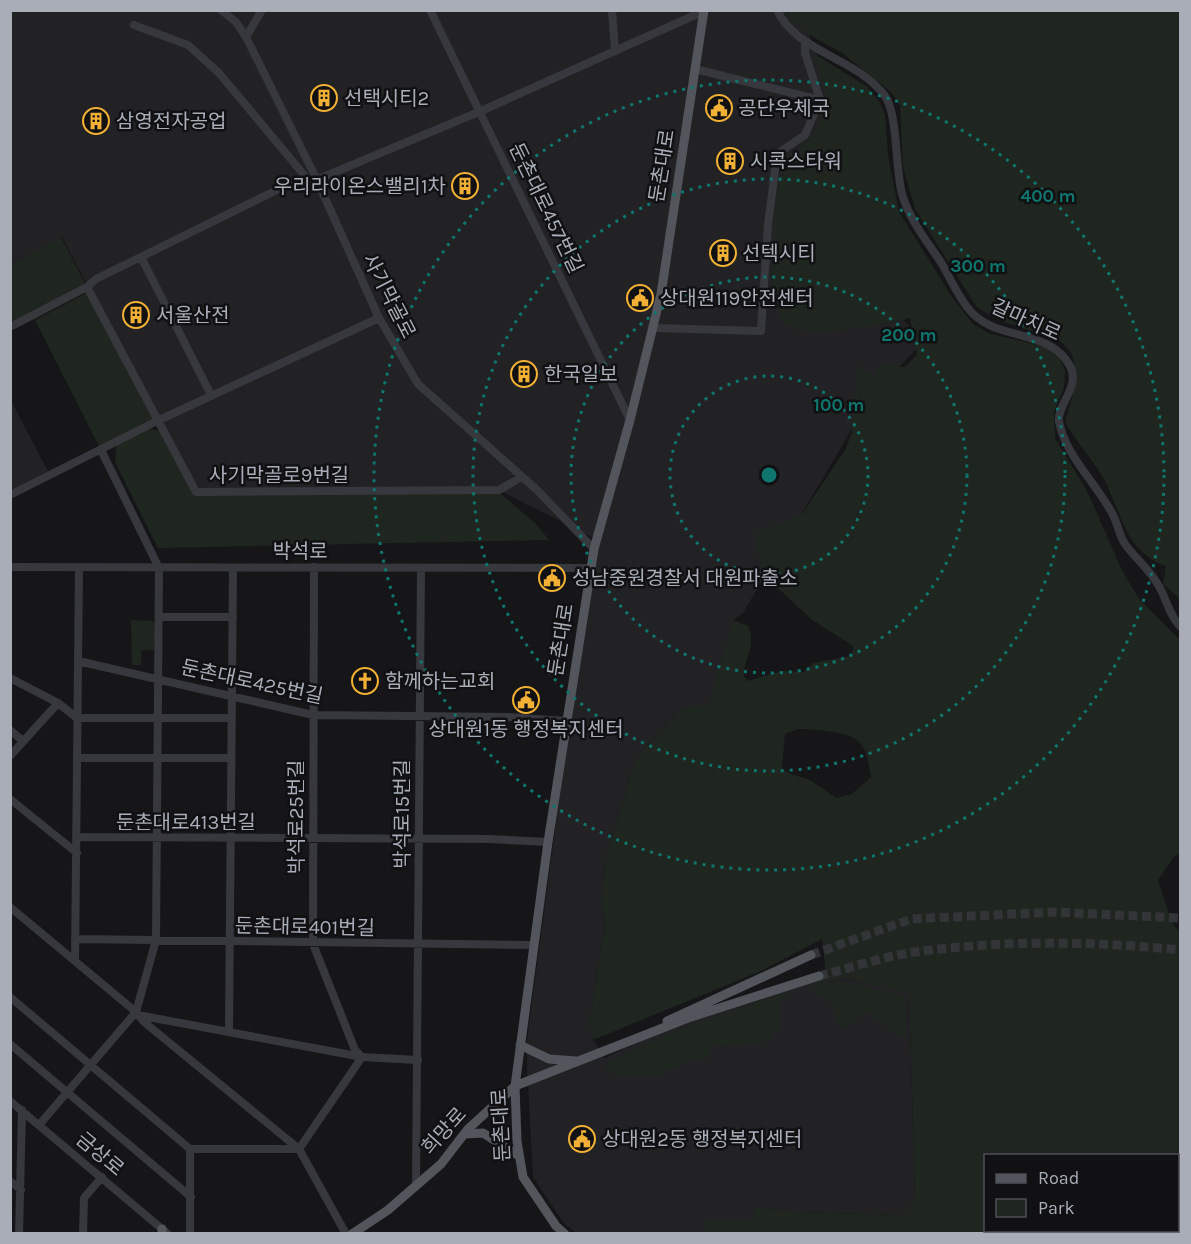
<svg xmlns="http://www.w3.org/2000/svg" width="1191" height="1244" viewBox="0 0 1191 1244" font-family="Karla,'Noto Sans KR',sans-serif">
	<rect width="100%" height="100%" fill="#161618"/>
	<path fill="#222225" d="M11 11H800L833 94 890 310 926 339 872 395 743 613 733 620 709 706 684 707 643 749 634 765 607 854 601 899 605 924 589 1023 593 1040 605 1058 688 1018 819 976 826 974 828 982 842 978 909 992 915 1199 907 1212 900 1215 797 1212 755 1207 754 1221H705L703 1234 576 1233 563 1222 533 1177 526 1047 594 538 499 490 196 492 62 237 11 265Z
		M10 399 49 473 10 493Z"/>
	<path fill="#1e261f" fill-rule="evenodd" d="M786 11H1180V599L1163 584 1166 566C1121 551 1121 504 1099 471 1088 454 1075 440 1065 422 1101 311 1033 350 976 306L915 209 903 167 900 105 891 92 841 52 813 37 791 19Z
		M813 53 866 86 879 101 885 114 888 155 899 212 954 300 974 325 991 334 1043 346 1057 353 1065 370 1064 388 1054 412 1055 438 1087 491 1122 570 1139 599 1180 640V852L1173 858 1158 880 1171 920 1180 934V1233H703L704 1221H753L755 1207 797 1212 900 1215 907 1212 915 1198 909 993 843 978 827 982 822 939 761 971 593 1040 589 1023 605 924 601 899 607 854 634 765 643 749 684 707 709 705 733 620 748 626C757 645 744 657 744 676L748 681 781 671 804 672 813 663 852 656 853 646 811 619 780 590 766 584 753 531 781 524 803 513 846 448 852 432 857 362 861 370 873 375 881 364 905 367 917 355 910 318C884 324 810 339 788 325 762 309 773 186 786 161 791 152 804 147 810 139 817 131 823 112 826 102 829 92 817 64 813 53ZM797 729C812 729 846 731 858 741 867 748 869 766 871 777L852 794 837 798C828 793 821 787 813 782 802 775 794 778 782 768L785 734ZM986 1156H1178V1230H986Z
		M61 237 87 287 11 328V265Z
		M89 292 157 421 101 450 35 320Z
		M146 428 159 431 191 489 501 494 536 524 549 540 158 548 115 462 117 443Z
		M131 620 152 621 155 623V650H141V665H132Z
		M824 978 825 985 842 981 905 996 907 1040 865 1011 846 1028 835 1020 833 1003 808 987Z
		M792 990 778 1003 780 1031 771 1034 770 1041 727 1046 710 1044V1056C692 1060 677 1064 661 1074 654 1078 611 1076 605 1070L607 1063 679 1029Z"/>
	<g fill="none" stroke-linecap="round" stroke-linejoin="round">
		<path stroke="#333438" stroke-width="9" stroke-dasharray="9 4.5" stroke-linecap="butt" d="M811 955 911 919 1054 912 1180 918
			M819 976C851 968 884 956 916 952 999 940 1097 941 1180 950"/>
		<path stroke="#37383d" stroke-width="8" d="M221 10 236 22 246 37 316 178 379 318 418 384 536 489 594 549
			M430 10 630 420
			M612 10 615 51
			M777 10C797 53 856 57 885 96 898 114 895 168 902 194 910 221 927 241 942 264 950 278 957 294 967 307 993 343 1048 326 1070 366 1081 386 1057 405 1059 421 1064 454 1098 485 1113 515 1118 524 1119 536 1125 544 1135 558 1148 568 1157 583 1166 596 1169 616 1180 626
			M134 25 188 45 219 73 310 182
			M246 37 262 10
			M695 69 820 100
			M141 257 211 395
			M87 287 196 492 499 490 520 478
			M10 327 87 287 96 279 279 189 292 183 316 180 481 111 704 11
			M654 328 761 331 768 225 777 154 805 135 820 100 805 53V43
			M10 495 157 421 379 318
			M10 567 591 568
			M314 567 313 944 355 1050 362 1057
			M160 617H233
			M78 661 313 715 508 717 566 721
			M10 678 58 703 77 718H230
			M10 730 23 741
			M10 756 58 703
			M77 758H230
			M10 799 77 853
			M76 837 489 839 548 842
			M10 907 136 1012 144 1022 299 1149 346 1234
			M75 939 533 945
			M75 961 79 568
			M10 997 190 1149H299
			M138 1015 362 1057 418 1060
			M229 1031 233 568
			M10 1044 191 1197
			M10 1101 168 1234
			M39 1125 136 1012 156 940 159 568 101 450
			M299 1149 362 1057
			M10 1181 21 1190
			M416 1184 421 568
			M19 1234 22 1110
			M83 1234 84 1198 102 1177
			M190 1234V1149"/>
		<path stroke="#53555c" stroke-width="9" d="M667 1021 811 955
			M520 1045 549 1059 576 1061
			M465 1134 483 1133 519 1156
			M162 1234V1229
			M352 1234 388 1210 441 1164 468 1129 515 1086 688 1018 819 976
			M565 1234 556 1226 523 1177 517 1141 515 1086 548 842 594 549 630 420 661 294 704 10"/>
	</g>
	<g fill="none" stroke="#0f766e" stroke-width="3" stroke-dasharray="3 6">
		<circle cx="769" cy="475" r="99"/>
		<circle cx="769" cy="475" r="198"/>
		<circle cx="769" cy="475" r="296"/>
		<circle cx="769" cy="475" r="395"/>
	</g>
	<defs>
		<symbol id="building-ring" viewBox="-11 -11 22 22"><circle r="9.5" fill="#111113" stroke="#f2b134" stroke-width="1.5"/><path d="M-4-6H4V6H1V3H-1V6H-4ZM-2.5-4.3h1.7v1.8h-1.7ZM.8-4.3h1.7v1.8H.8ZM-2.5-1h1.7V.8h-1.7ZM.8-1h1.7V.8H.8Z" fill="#f2b134"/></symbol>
		<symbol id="civic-ring" viewBox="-11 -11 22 22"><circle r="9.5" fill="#111113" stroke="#f2b134" stroke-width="1.5"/><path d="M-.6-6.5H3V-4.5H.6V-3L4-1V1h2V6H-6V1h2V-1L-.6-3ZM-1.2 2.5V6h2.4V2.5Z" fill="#f2b134"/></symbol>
		<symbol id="church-ring" viewBox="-11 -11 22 22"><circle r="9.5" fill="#111113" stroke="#f2b134" stroke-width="1.5"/><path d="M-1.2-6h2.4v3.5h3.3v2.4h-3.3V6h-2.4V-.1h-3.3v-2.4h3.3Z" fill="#f2b134"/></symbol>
	</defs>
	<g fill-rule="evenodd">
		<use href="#building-ring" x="309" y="83" width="30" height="30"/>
		<use href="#civic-ring" x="704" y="93" width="30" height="30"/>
		<use href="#building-ring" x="81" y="106" width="30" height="30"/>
		<use href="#building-ring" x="715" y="146" width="30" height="30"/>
		<use href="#building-ring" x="450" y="171" width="30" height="30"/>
		<use href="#building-ring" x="708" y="238" width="30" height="30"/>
		<use href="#civic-ring" x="625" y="283" width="30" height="30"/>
		<use href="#building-ring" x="121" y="300" width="30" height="30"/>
		<use href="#building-ring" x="509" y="359" width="30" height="30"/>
		<use href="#civic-ring" x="537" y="563" width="30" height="30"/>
		<use href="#church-ring" x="350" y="666" width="30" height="30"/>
		<use href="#civic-ring" x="511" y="685" width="30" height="30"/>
		<use href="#civic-ring" x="567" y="1124" width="30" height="30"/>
	</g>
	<g text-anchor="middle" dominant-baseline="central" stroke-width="5" stroke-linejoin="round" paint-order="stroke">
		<g font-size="20" fill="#a8adb8" stroke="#111113" text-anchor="start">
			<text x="344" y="98">선택시티2</text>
			<text x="738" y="108">공단우체국</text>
			<text x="116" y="121">삼영전자공업</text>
			<text x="750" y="161">시콕스타워</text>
			<text x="446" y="186" text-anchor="end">우리라이온스밸리1차</text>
			<text x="742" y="253">선텍시티</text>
			<text x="660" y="298">상대원119안전센터</text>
			<text x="156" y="315">서울산전</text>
			<text x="544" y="374">한국일보</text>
			<text x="572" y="578">성남중원경찰서 대원파출소</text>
			<text x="385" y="681">함께하는교회</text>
			<text x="526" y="729" text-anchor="middle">상대원1동 행정복지센터</text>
			<text x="602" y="1139">상대원2동 행정복지센터</text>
		</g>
		<g font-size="20" fill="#a8adb8" stroke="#111113">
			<text transform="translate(662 166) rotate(-81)">둔촌대로</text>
			<text transform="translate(546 208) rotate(64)">둔촌대로457번길</text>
			<text transform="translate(389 296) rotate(63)">사기막골로</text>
			<text transform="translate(1026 320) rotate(24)">갈마치로</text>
			<text x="279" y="475">사기막골로9번길</text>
			<text x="300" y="551">박석로</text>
			<text transform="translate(561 640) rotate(-81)">둔촌대로</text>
			<text transform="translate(252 682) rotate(12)">둔촌대로425번길</text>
			<text transform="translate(402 814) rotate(-90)">박석로15번길</text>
			<text transform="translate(296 817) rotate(-90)">박석로25번길</text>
			<text x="186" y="822">둔촌대로413번길</text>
			<text transform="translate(305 927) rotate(1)">둔촌대로401번길</text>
			<text transform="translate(501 1125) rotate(-93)">둔촌대로</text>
			<text transform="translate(444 1131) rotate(-48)">희망로</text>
			<text transform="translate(100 1154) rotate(40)">금상로</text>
		</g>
	</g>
	<circle cx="769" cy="475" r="9" fill="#0f766e" stroke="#111113" stroke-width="3"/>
	<g font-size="18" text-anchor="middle" font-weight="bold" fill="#0f766e" stroke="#111113" stroke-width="5" stroke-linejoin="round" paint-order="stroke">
		<text x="1048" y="202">400 m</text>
		<text x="978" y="272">300 m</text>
		<text x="909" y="341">200 m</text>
		<text x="839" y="411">100 m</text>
	</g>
	<rect width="1191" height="1244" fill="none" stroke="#a8adb8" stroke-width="24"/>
	<rect x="984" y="1154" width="195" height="78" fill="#111113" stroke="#4d4f55" stroke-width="1.5"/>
	<rect x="996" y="1174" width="30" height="9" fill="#53555c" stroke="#4d4f55" stroke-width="1.5"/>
	<text x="1038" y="1184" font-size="18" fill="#a8adb8">Road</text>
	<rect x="996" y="1199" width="30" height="18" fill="#1e261f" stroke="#4d4f55" stroke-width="1.5"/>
	<text x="1038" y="1214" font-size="18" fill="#a8adb8">Park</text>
</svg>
